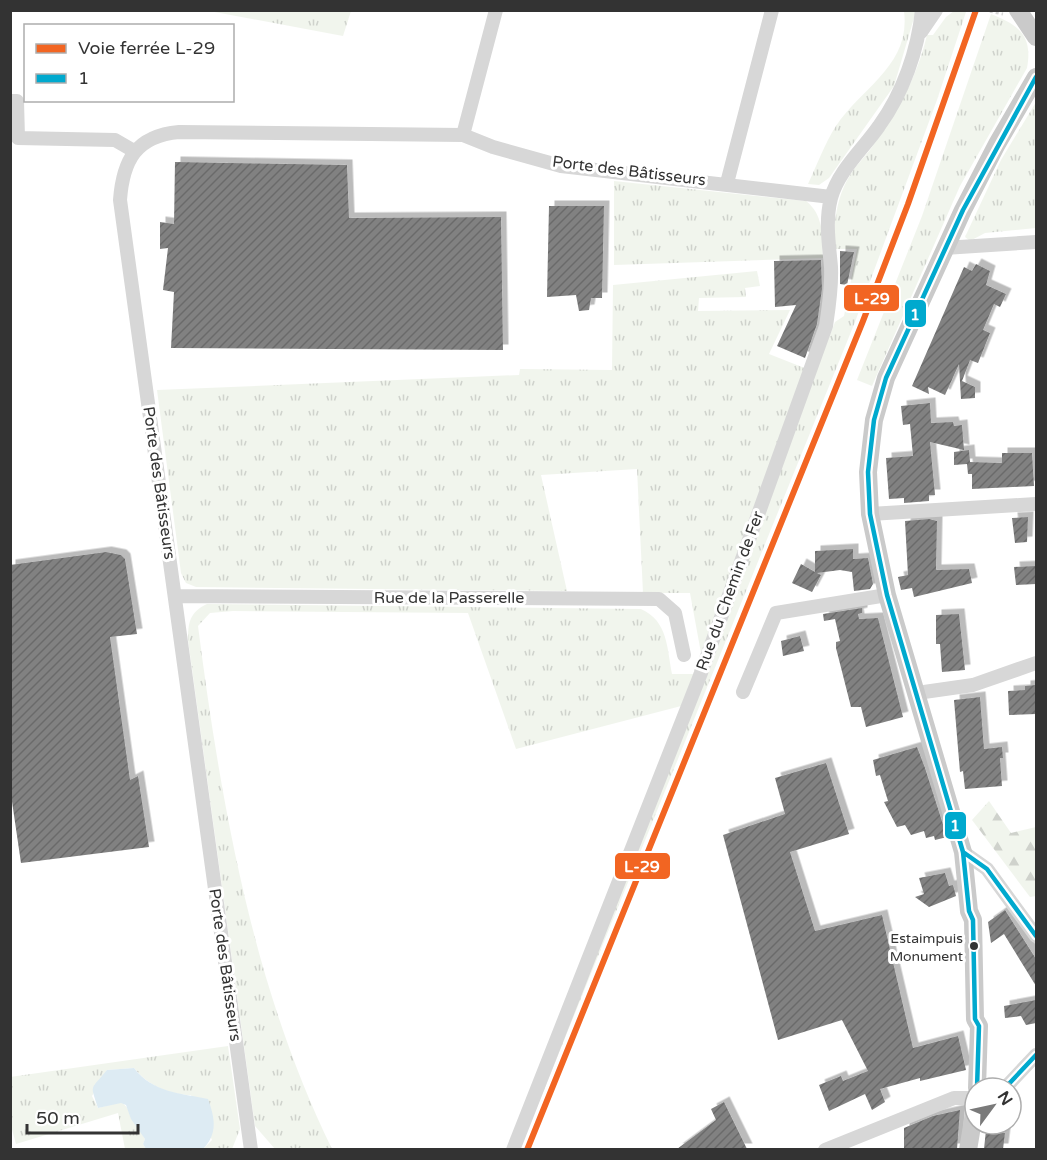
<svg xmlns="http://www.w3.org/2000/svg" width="1047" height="1160" viewBox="0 0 1047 1160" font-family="'Varela Round',sans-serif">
	<defs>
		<pattern id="grass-tufts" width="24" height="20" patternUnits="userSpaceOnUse" patternTransform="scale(1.5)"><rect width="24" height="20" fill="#f1f5ed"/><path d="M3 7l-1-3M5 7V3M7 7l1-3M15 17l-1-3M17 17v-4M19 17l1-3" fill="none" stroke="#cfd2cc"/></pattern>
		<pattern id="forest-firs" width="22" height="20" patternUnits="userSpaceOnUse" patternTransform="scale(1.5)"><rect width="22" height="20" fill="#f1f5ed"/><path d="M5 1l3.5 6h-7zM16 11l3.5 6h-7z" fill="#cfd2cc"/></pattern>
		<pattern id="building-hatch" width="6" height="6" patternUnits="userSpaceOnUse" patternTransform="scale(1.5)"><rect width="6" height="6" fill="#818181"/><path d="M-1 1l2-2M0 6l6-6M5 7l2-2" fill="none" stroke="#6a6a6a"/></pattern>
		<filter id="shadow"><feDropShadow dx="5.5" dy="-5.5" stdDeviation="0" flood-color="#0004"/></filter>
	</defs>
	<rect width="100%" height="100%" fill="#fff"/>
	<path fill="url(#grass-tufts)" d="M204 10H351V11L343 36Z
		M904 11H916L894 86 829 178 819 185 808 184C817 165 825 143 836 126 862 87 911 65 904 11Z
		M954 11 966 12 937 100 855 322 520 1149 815 372 835 322 844 316 857 249H833C834 225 836 198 849 177 855 166 865 157 872 147 898 110 916 80 927 35H933L946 17Z
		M991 14C1019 25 1033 36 1027 68L960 186 872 386 857 380 922 216Z
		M1036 102V228L985 233 970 241 965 237 1001 160Z
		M614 181 806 201C824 215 822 236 823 258L614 265Z
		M757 271 760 286 745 288 746 297 699 298 698 311 790 310 769 354 807 369 685 705 516 749 468 613 233 611 210 613 198 626C221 804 253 988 332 1149H275L255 1126 188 640C188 622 190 612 207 604L641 609C668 621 667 648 672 674H693L701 653 690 593H643L637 469 541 475 567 591 196 587 186 583 181 573 157 390 519 375 520 369 612 370 613 285Z
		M228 1046 240 1129 232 1149H203L212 1140 191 1095C170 1095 147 1085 134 1068L107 1070 92 1096 98 1108 121 1102C129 1106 141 1131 145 1139L143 1144 146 1149H125L118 1113 16 1144 11 1126 10 1077Z"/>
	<path fill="url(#forest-firs)" d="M989 801 1011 833 1036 827V896L1030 897 972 820Z"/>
	<path fill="#ddebf3" d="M134 1068C153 1093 181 1093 208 1099 215 1118 218 1134 203 1149H146L143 1144 145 1139 131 1119 126 1105 121 1103 98 1108C90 1083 90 1091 107 1070Z"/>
	<path fill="url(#building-hatch)" filter="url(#shadow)" d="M175 162 347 165 349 218 501 217 503 350 171 348 174 292 163 290 168 248 160 249V222L174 224Z
		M549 206H604L602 298H591L589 310 579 311 576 295 547 297Z
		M840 251 854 252 847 285 840 284Z
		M821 260 822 289 817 324 805 358 777 346 796 305 775 307 774 261Z
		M976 264 990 271 986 285 1006 294 1000 307 994 304 983 330 990 333 978 363 970 360 962 381 975 387V398L961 399 959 364 945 395 928 387 929 394 912 386 964 267 972 271Z
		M930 403 931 423 953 422 954 426 962 425 964 450 930 442 935 495H929V501L904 503V498L889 499 886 458 913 456 910 424 903 425 901 406Z
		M969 450 970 462 1002 463V453H1032L1034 486 972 489V474H968L967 464 954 465V452Z
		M1028 517 1027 542 1015 543 1012 518Z
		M929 519 937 521 936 570 969 569 972 583 914 597 912 588 901 590 898 577 908 575 905 521Z
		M853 549V559L868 558 873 584 870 589 854 591 852 572 840 570 817 573 821 575 812 592 792 583 801 564 815 572V551Z
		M106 552 121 555 125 559 137 634 110 637 130 780 138 776 149 847 21 863 10 788V565Z
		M1036 566V584L1016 585 1014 567Z
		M862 608V613L858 614 859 619 878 618 903 717 866 727 861 707H851L836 648V642L840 641 835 619 824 621 823 614Z
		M959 614 965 670 942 672 940 644H936V615Z
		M800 636 804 651 783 656 781 641Z
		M1036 685V714L1009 715 1008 691 1025 690V686Z
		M980 697 984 749 1002 747 1003 758H1000L1002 786 965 789 963 771 960 772 954 700Z
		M917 747 925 768 947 837 935 840 934 836 926 838 924 831 911 835 905 825 897 827 884 802 888 801 880 775 876 776 873 760Z
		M826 763 849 834 790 852 815 931 882 915 913 1048 958 1036 966 1070 920 1081V1078L880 1089 885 1102 872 1110 865 1094 829 1111 819 1085 841 1076 843 1081 868 1071 842 1020 778 1040 723 835 785 814 775 778Z
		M945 873 949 886 953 885 956 896 929 907 915 897 924 894 919 878Z
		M1005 910 1036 959V986L1004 934 991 943 988 922Z
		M1036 1000V1023L1026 1025 1021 1016 1005 1018 1004 1006Z
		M724 1102 747 1149H677L716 1120 711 1109Z
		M960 1110 957 1149H904V1128L933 1116Z
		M986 1130 1005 1133 1003 1149H984Z"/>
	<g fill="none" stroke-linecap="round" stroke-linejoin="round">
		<path stroke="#d6d6d6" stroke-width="3" stroke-dasharray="3 3" stroke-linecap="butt" d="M984 10 1003 14"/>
		<path stroke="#d7d7d7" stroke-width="14" d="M921 32 936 10
			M10 101H17L18 138 115 140 134 151
			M463 135 496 10
			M727 183 772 10
			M944 248 1036 242
			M870 514 1036 504
			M175 596 659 599 675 613 684 655
			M743 692 776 613 887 595
			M917 693 973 685 1036 663
			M963 852 987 869 1036 936
			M1005 1088 1036 1055
			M251 1150 120 200C123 160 136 136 179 132L463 135 493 147 561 166 831 197
			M513 1150 701 673 826 326C829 306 832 287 831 267 829 244 825 221 831 198 838 171 864 148 879 126 903 93 918 50 922 10
			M825 1150 954 1098H975"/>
		<path stroke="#cacaca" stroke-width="18" d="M1018 10 1036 37
			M977 1088 979 1026 975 1019 973 920 969 911 963 852 887 595 870 514 868 472 874 420 886 378 963 210 997 144 1036 77
			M968 1150 975 1108"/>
		<defs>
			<path id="bus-1" d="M963 852 987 869 1036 936
				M977 1088 979 1026 975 1019 973 920 969 911 963 852 887 595 870 514 868 472 874 420 886 378 963 210 1036 77
				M1005 1088 1036 1055"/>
		</defs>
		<use href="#bus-1" stroke="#fff" stroke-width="9"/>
		<use href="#bus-1" stroke="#00a9ce" stroke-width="4.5"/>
		<defs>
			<path id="rail-1" d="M527 1150 863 321 908 204 976 10"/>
		</defs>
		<use href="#rail-1" stroke="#fff" stroke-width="10"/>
		<use href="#rail-1" stroke="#f26522" stroke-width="6"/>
	</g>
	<circle fill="#333" stroke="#fff" stroke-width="2" cx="974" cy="946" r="5"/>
	<g text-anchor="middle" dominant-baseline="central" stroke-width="6" stroke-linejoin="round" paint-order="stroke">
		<g font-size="14" fill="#333" stroke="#fff" text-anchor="end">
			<text x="963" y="938">Estaimpuis<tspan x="963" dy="18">Monument</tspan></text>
		</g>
		<g font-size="16" fill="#333" stroke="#fff">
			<text transform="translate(629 171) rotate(7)">Porte des Bâtisseurs</text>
			<text transform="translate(159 483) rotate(82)">Porte des Bâtisseurs</text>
			<text transform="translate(730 591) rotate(-70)">Rue du Chemin de Fer</text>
			<text x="449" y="598">Rue de la Passerelle</text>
			<text transform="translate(225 965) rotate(82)">Porte des Bâtisseurs</text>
		</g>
	</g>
	<g stroke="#fff" stroke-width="2">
		<rect x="843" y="284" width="57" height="28" rx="6" fill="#f26522"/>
		<rect x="904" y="299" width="23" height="29" rx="6" fill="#00a9ce"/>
		<rect x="944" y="811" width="23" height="29" rx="6" fill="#00a9ce"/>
		<rect x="614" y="852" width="57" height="28" rx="6" fill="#f26522"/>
	</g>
	<g font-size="16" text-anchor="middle" font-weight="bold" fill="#fff">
		<text x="872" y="304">L-29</text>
		<text x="915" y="320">1</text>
		<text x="955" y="831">1</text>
		<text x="642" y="872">L-29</text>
	</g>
	<rect width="1047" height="1160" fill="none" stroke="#333333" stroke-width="24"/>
	<rect x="24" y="24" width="210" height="78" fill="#ffffff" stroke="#adadad" stroke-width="1.5"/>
	<rect x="36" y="44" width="30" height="9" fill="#f26522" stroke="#adadad" stroke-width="1.5"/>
	<text x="78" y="54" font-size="18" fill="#333333">Voie ferrée L-29</text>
	<rect x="36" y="74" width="30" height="9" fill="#00a9ce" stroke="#adadad" stroke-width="1.5"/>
	<text x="78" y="84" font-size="18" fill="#333333">1</text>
	<g transform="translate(993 1106) rotate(57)"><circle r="28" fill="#ffffff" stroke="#adadad" stroke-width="1.5"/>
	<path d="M0-4.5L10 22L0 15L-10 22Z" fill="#7a7a7a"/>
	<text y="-9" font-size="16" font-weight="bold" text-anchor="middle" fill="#333333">N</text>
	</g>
	<path d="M27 1124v9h111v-9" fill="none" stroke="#333333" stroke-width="3"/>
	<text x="36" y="1124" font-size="18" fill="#333333" stroke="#ffffff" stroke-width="4.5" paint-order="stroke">50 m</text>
</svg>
